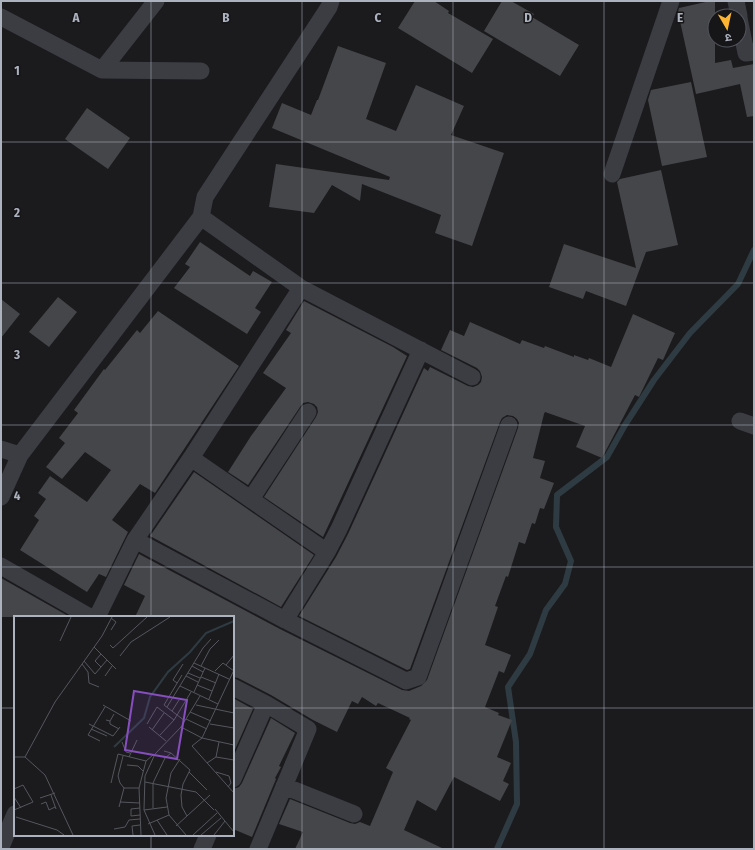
<svg xmlns="http://www.w3.org/2000/svg" width="755" height="850" viewBox="0 0 755 850" font-family="'Fira Sans Condensed','Noto Sans Devanagari',sans-serif">
	<rect width="100%" height="100%" fill="#1b1b1d"/>
	<g fill="none" stroke-linecap="round" stroke-linejoin="round">
		<path stroke="#2f3b43" stroke-width="6" d="M497 849 517 804 516 742 508 687 530 654 546 610 565 584 571 561 556 527 557 495 607 457 625 425 654 380 690 333 738 284 754 250"/>
	</g>
	<path fill="#45464a" d="M415 1H434L449 11 448 13 493 39 472 73 398 28Z
		M502 1H511L534 14 532 17 579 45 560 76 484 31Z
		M710 1H715V63L731 60 733 68 754 64V116L747 117 740 84 696 94 678 12 679 8Z
		M338 46 386 63 366 119 396 131 416 85 464 106 451 135 504 153 472 246 435 233 441 215 362 184 360 201 332 185 314 213 269 207 276 164 389 180 390 177 272 128 282 103 311 115 317 100H318Z
		M691 82 707 157 662 166 648 100 651 90Z
		M87 108 130 138 108 169 65 139Z
		M661 170 678 245 646 252 626 306 586 291 583 299 549 287 564 244 636 268 617 182 620 179Z
		M200 242 250 276 253 271 272 282 255 308 261 312 247 334 174 288 190 267 185 264Z
		M58 297 77 312 49 347 29 332Z
		M1 299 20 314 1 338Z
		M304 301 393 347 407 356 323 537 264 497 316 417 318 412 317 407 314 404 308 402 303 403 300 407 248 485 228 472 251 436 286 388 263 373 291 333 286 330Z
		M158 311 239 366 155 493 140 484 112 520 128 532 106 577 99 574 87 592 20 550 39 520 34 516 46 499 38 493 50 476 87 502 111 470 85 452 62 479 46 467 65 443 59 438 78 413 74 410 104 369 105 370 137 330 140 333Z
		M633 314 675 333 663 360 658 358 639 397 635 395 602 458 576 447 585 426 545 412 544 414 533 458 545 461 540 478 554 483 544 509 540 508 535 524 532 523 525 544 519 542 508 577 506 576 495 606 498 607 485 645 511 655 504 673 499 671 485 707 499 713 498 715 512 720 497 757 511 763 503 781 509 784 500 801 454 777 436 811 417 800 404 830 444 849H295L303 832 279 824 290 799 350 823 355 824 360 822 370 826 393 772 386 768 411 720 409 719 410 718 378 703 376 706 362 697 358 704 352 701 337 732 313 720 271 695 238 678 233 677V617H135L145 596 124 585 139 554 280 629 402 690 409 691 421 686 427 680 518 428 519 423 517 419 513 416 507 415 502 418 500 422 410 669 407 670 299 616 336 557 348 534 424 368 428 371 430 367 468 386 473 387 478 385 481 382 482 377 480 371 477 368 441 350 450 330 464 336 470 322 520 344 522 340 544 348 545 346 574 357V355L588 360 589 358 611 367Z
		M194 472 314 555 281 607 150 536Z
		M1 578 70 617H1Z
		M233 698 253 709 233 754Z
		M271 718 295 733 279 766 281 767 275 778 276 779 252 837 233 829V789L239 787 242 783Z"/>
	<g fill="none" stroke-linecap="round" stroke-linejoin="round">
		<path stroke="#3b3d43" stroke-width="17" d="M736 1 739 16
			M1 17 102 70 201 71
			M739 18 746 53 754 52
			M102 70 156 1
			M612 174 671 1
			M201 217 301 288 472 377
			M740 421 754 426
			M1 449 20 455
			M191 458 327 552
			M1 497 20 455 201 217 205 197 329 7 331 1
			M251 499 308 412
			M135 540 285 620 406 681 418 677 509 425
			M1 566 90 617
			M97 617 135 540 191 458 301 288
			M285 620 327 552 339 529 421 350
			M233 687 266 704 308 729 258 849
			M233 779 266 704
			M284 786 354 814
			M1 847 15 814
			M202 849 208 835"/>
	</g>
	<path fill="none" stroke="#acb2be" stroke-width="1" stroke-opacity="0.55" d="M151 1V617M302 1V849M453 1V849M604 1V849M1 142H754M1 283H754M1 425H754M1 567H754M1 708H15M233 708H754M151 835V849"/>
	<g transform="translate(14 616)">
		<rect width="220" height="220" fill="#1b1b1d"/>
		<path fill="none" stroke="#2f3b43" stroke-width="2" d="M100 131 130 102 136 81 154 56 176 36 192 17 220 5"/>
		<path fill="none" stroke="#55575d" stroke-width="1" d="M97 14 102 6 97 2M46 25 57 1M96 29 99 32 133 1M80 31 102 53M106 40 117 26 156 1M70 45 81 58 93 44M180 47 215 63M68 48 74 56 75 67 85 71M212 49 220 39M178 50 189 56M187 50 196 33 205 24M87 51 81 45 87 38M220 54 188 122 178 130 220 177M201 55 209 47 220 55M174 57 186 62M168 59 150 89 171 105M91 60 98 50M172 60 184 66M187 61 202 67M163 67 159 64 169 48M183 69 198 75M166 70 204 88M180 76 191 52M195 83 205 58M89 89 117 105M182 89 220 97M153 91 189 32 197 23M158 95 165 84M176 96 197 105M172 103 193 113M92 104 96 105 100 98M96 105V108L105 113M75 108 99 120 106 111M133 108 143 91 160 104M196 108 220 112M135 111 152 125M167 111 188 122 220 129M77 113 93 120M138 114 150 97M146 119 160 104 177 76M86 125 74 119 91 91M108 126 112 136 116 137M150 135 157 137 176 154 169 168 167 179 168 191 173 200M109 140 104 160 106 167 110 172H125M0 141H11L31 159 59 219M11 141 41 86 88 20 98 1M115 141 123 124M202 141 220 144M166 143 157 157 152 182 155 199 172 219M193 147 202 141 205 126M113 149 124 150 129 155M175 156 193 174M202 156 215 160 217 167 214 171M131 166 182 176 200 194M97 167 104 138 132 145M0 173 9 169 19 186 0 194M37 179 42 193M0 181 7 192M26 182 41 177M106 186 126 187M27 188 32 186 35 194 41 191M105 191 110 172M126 192 117 193V200L126 199M139 192V167L151 142 157 137M201 193 220 216M130 194 153 191M2 201 43 214 50 219M143 204 153 219M134 208 155 199M162 210 196 179M100 213 111 211 115 204 126 203M119 219 118 210 126 209M127 219 125 172 132 145 139 139M141 219 130 194 131 160 141 138 167 111 186 80M179 219 203 197M187 219 207 202M200 219 211 205"/>
		<path fill="#874ebf" fill-opacity="0.15" stroke="#874ebf" stroke-width="2" d="M120 75 173 84 163 143 111 134Z"/>
		<rect width="220" height="220" fill="none" stroke="#acb2be" stroke-width="2"/>
	</g>
	<g font-size="13" text-anchor="middle" font-weight="bold" fill="#acb2be" stroke="#161619" stroke-width="3" stroke-linejoin="round" paint-order="stroke">
		<text x="76" y="22">A</text>
		<text x="226" y="22">B</text>
		<text x="378" y="22">C</text>
		<text x="528" y="22">D</text>
		<text x="680" y="22">E</text>
		<text x="17" y="75">1</text>
		<text x="17" y="217">2</text>
		<text x="17" y="359">3</text>
		<text x="17" y="500">4</text>
	</g>
	<rect width="755" height="850" fill="none" stroke="#acb2be" stroke-width="4"/>
	<g transform="translate(727 28) rotate(171)"><circle r="19" fill="#161619" stroke="#52545b"/>
	<path d="M0-3L7 15L0 10L-7 15Z" fill="#ffb431"/>
	<text y="-6" font-size="11" font-weight="bold" text-anchor="middle" fill="#acb2be">उ</text>
	</g>
</svg>
